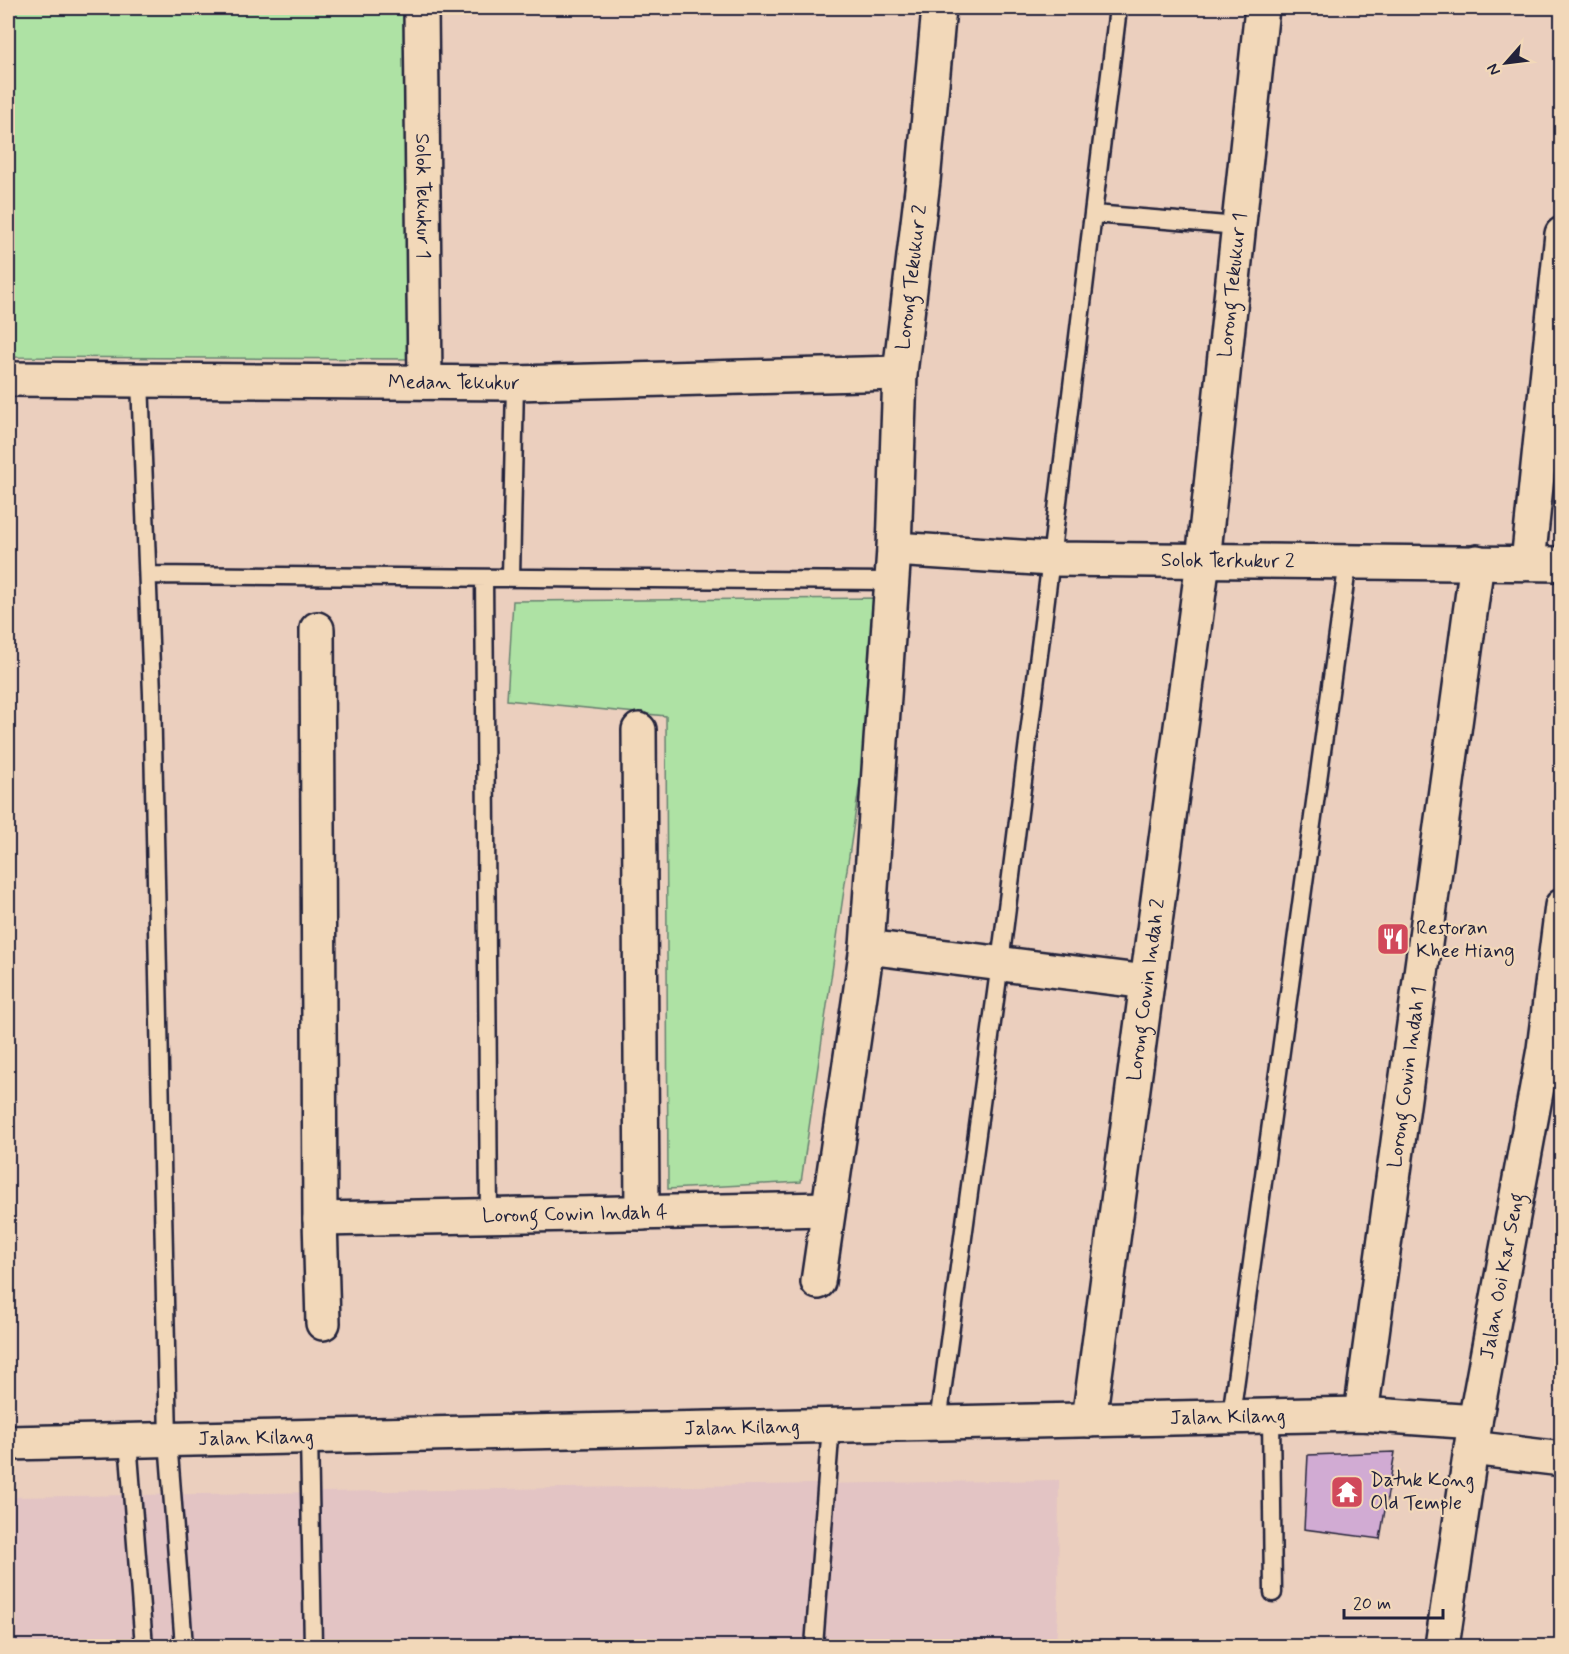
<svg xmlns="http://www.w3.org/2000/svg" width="1569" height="1654" viewBox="0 0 1569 1654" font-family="Mynerve,sans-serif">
	<rect width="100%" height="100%" fill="#ebcfbe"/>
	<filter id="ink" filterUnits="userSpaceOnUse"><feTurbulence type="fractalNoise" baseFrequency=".0167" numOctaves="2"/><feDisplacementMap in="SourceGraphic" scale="12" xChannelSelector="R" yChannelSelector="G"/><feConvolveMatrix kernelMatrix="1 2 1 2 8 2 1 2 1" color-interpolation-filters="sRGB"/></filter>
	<g filter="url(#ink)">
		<path fill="#e3c4c4" d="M1059 1480 1058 1610 1056 1646H8V1497Z"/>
		<path fill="#aee2a4" stroke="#688270" stroke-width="1.5" d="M8 8H423L419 359 8 357Z
			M887 598 801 1182 668 1189 666 716 507 700 513 601Z"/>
		<path fill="#d1abd3" stroke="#22223b" stroke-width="1.5" d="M1395 1452 1380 1539 1304 1529 1308 1455Z"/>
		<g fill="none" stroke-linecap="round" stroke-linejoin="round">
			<defs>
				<path id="service" d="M1094 214 1238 226
					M140 380 152 694 168 1440 184 1646
					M148 575 891 581
					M484 578 489 1216
					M511 578 515 383
					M1231 1416 1348 561
					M1271 1416 1273 1593
					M938 1423 1000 963 1051 559 1118 8
					M309 1436 313 1646
					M128 1441 144 1646
					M814 1646 831 1425"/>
				<g id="minor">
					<path id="s1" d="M421 8 425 382"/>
					<path id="s2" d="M8 379 515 383 900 373"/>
					<path id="s3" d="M894 549 1051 559 1562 564"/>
					<path d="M1528 563 1562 234"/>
					<path d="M317 629 320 1219 323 1323"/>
					<path d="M639 730 642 1213"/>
					<path d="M867 947 1147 982"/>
					<path id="s4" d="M320 1219 828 1209"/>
					<path id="s5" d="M818 1282 867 947 894 549 900 373 923 181 939 8"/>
					<path id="s6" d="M1361 1414 1477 562"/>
					<path id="s7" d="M1089 1420 1203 561 1262 8"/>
					<path id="s8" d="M8 1443 1361 1414 1475 1422"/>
					<path d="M1471 1448 1562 1459"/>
				</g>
				<g id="secondary">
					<path id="s9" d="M1442 1646 1475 1422 1544 1049 1562 906"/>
				</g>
			</defs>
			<use href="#service" stroke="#22223b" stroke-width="21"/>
			<use href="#minor" stroke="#22223b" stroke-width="38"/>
			<use href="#secondary" stroke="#22223b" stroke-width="38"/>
			<use href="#service" stroke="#f2d8b9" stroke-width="16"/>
			<use href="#minor" stroke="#f2d8b9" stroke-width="33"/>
			<use href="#secondary" stroke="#f2d8b9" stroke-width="33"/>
		</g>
	</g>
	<defs>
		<symbol id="restaurant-square" viewBox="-11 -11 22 22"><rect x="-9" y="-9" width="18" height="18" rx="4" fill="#d1495b" stroke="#f2d8b9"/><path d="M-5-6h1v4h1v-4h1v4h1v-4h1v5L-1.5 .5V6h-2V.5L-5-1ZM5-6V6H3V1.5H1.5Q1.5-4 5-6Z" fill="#fff"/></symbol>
		<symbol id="temple-square" viewBox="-11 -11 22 22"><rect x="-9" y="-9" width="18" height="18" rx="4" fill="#d1495b" stroke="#f2d8b9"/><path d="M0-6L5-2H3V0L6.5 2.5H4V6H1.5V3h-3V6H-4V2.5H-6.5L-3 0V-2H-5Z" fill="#fff"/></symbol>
	</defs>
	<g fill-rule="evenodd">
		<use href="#restaurant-square" x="1374" y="920" width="38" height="38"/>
		<use href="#temple-square" x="1328" y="1473" width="38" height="38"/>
	</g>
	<g text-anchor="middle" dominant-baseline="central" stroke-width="4.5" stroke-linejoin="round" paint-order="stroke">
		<g font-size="20" fill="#22223b" stroke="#f2d8b9">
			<text stroke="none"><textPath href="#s1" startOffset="188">Solok Tekukur 1</textPath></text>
			<text stroke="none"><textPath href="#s5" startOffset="1010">Lorong Tekukur 2</textPath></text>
			<text stroke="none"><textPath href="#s7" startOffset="1144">Lorong Tekukur 1</textPath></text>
			<text stroke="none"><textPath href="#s2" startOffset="446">Medan Tekukur</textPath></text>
			<text stroke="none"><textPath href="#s3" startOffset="334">Solok Terkukur 2</textPath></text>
			<text stroke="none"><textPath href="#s7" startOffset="434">Lorong Cowin Indah 2</textPath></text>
			<text stroke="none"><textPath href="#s6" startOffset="340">Lorong Cowin Indah 1</textPath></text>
			<text stroke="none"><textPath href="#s4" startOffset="255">Lorong Cowin Indah 4</textPath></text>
			<text stroke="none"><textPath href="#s9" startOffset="375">Jalan Ooi Kar Seng</textPath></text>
			<text stroke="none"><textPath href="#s8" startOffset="1220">Jalan Kilang</textPath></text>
			<text stroke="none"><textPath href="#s8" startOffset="734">Jalan Kilang</textPath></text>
			<text stroke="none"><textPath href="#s8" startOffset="248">Jalan Kilang</textPath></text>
		</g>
		<g font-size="20" fill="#22223b" stroke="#f2d8b9" text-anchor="start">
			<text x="1416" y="928">Restoran<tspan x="1416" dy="23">Khee Hiang</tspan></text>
			<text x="1370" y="1480">Datuk Kong<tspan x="1370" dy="23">Old Temple</tspan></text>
		</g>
	</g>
	<rect width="1569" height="1654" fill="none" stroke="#f2d8b9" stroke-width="30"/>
	<rect x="15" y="15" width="1539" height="1624" fill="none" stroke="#22223b" stroke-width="2" filter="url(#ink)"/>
	<g transform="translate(1506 63) rotate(242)" stroke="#f2d8b9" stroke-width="4.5" paint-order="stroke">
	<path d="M0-4.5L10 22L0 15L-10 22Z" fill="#22223b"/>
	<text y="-9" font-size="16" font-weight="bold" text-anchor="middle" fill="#22223b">N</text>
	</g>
	<path d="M1344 1609v9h99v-9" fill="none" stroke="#22223b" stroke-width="3"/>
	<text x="1353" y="1609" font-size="18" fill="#22223b" stroke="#f2d8b9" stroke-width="4.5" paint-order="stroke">20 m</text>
</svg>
